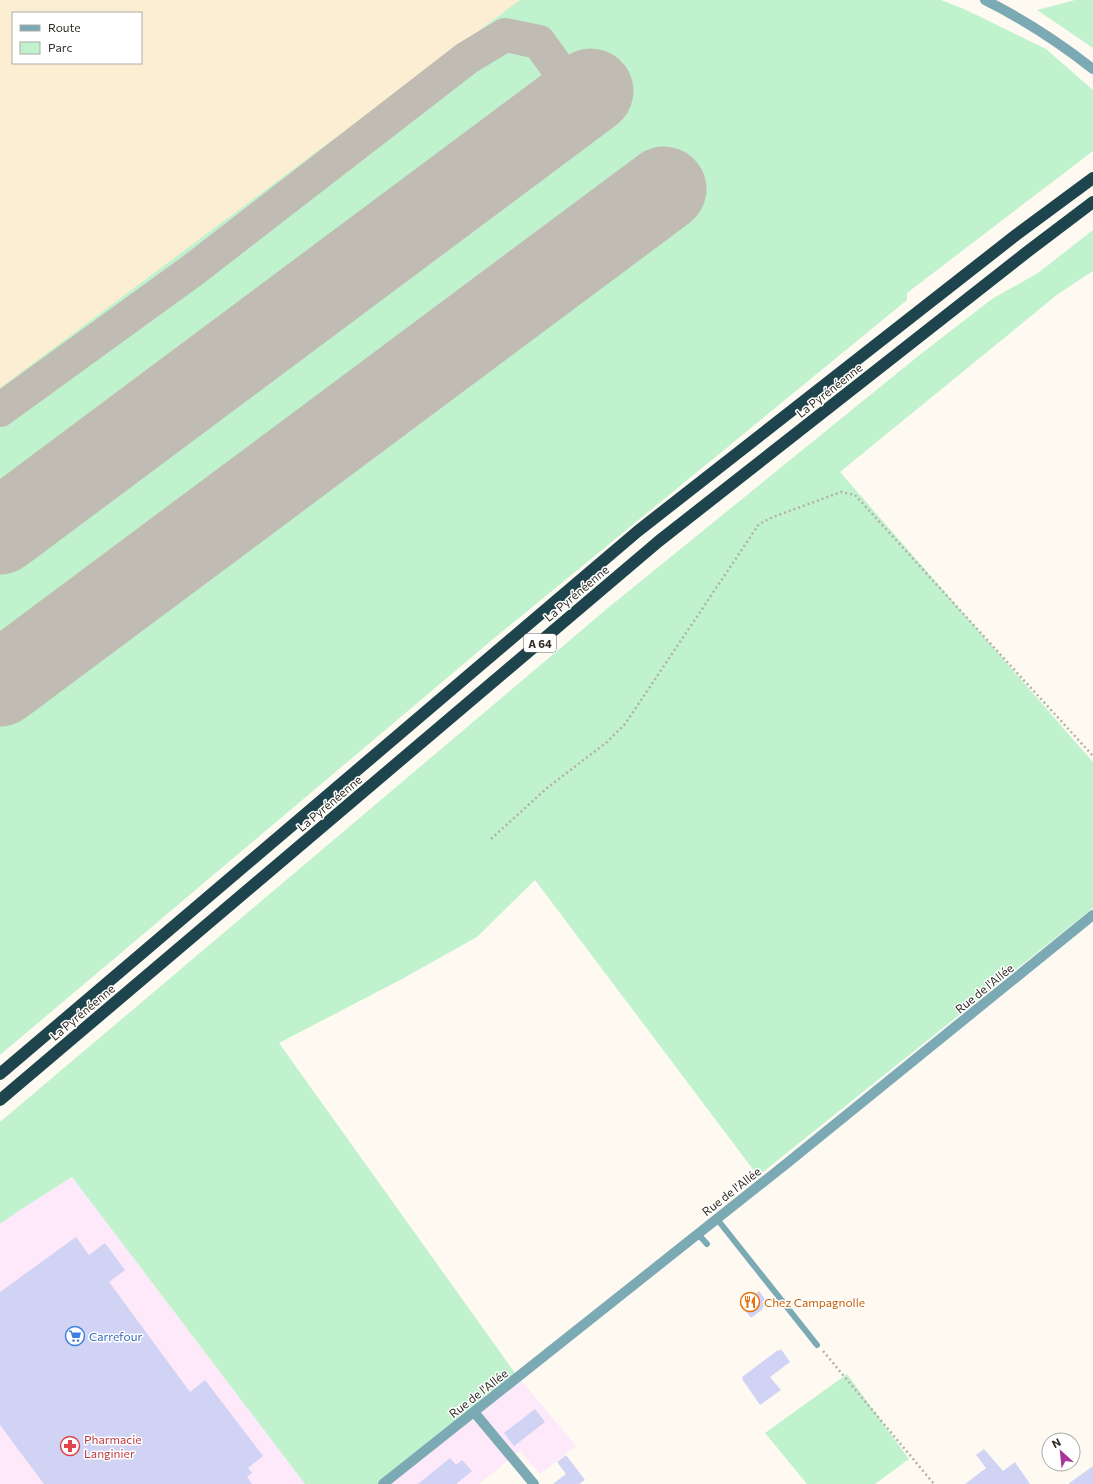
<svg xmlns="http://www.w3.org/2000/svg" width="1093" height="1484" viewBox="0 0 1093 1484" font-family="Commissioner,sans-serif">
	<rect width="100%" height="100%" fill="#fefaf2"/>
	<path fill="#fde9f9" d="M72 1177 305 1484H0V1224L17 1212Z
		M515 1373 576 1446 540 1474 520 1451 479 1484H379Z"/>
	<path fill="#fbeed3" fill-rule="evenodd" d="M0 0H823L0 863ZM13 13H141V63H13Z"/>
	<path fill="#c1f2ce" d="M520 0H941L964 9 1046 49 1093 90V151L907 293V300L492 640 0 1055V388Z
		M1075 0H1093V48L1037 10Z
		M1093 230V271L1058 294 840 472 1093 762V908L758 1176 535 880 477 937 402 979 279 1043 515 1373 379 1484H305L72 1177 17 1212 0 1224V1122L609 607 922 353 992 299 1038 273Z
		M847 1374 909 1459 875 1484H807L765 1433Z"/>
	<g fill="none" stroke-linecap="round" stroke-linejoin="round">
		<path stroke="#c0bcb4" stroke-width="34" d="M0 410 193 270 467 58 505 35 539 42 574 91"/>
		<path stroke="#c0bcb4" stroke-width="85" d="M0 532 591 91
			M0 684 664 189"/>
	</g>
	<path fill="#d0d3f4" d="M76 1237 89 1255 105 1243 125 1270 109 1282 190 1392 205 1380 263 1456 248 1468 252 1473 247 1477 252 1484H44L0 1425V1292Z
		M759 1291 768 1303 762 1308 763 1309 751 1318 741 1305Z
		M781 1349 790 1362 770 1377 781 1390 760 1405 742 1379 743 1378 742 1377 778 1350 779 1351Z
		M535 1409 545 1422 514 1446 504 1433Z
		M984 1449 1003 1471 1015 1462 1030 1484H965L986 1468 976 1455Z
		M566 1455 585 1480 579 1484H553L566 1474 557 1462Z
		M450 1458 456 1465 462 1460 472 1471 456 1484H418Z
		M1093 1466V1484H1068Z"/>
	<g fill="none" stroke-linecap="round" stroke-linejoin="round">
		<path stroke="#b3b0a8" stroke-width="2.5" stroke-dasharray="2 3" stroke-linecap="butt" d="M491 839 547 788 607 742 625 724 759 524 773 517 841 492 855 495 1093 756
			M823 1351 934 1484"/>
		<path stroke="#7ba9b4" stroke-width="6" d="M717 1219 817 1345
			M698 1234 707 1244"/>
		<path stroke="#7ba9b4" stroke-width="10" d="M474 1412 534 1484
			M383 1484 786 1164 1093 915"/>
		<path stroke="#7ba9b4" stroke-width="10" d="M985 0C1023 19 1060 43 1093 69"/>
		<path stroke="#1e444d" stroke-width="12" d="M0 1074 638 531 1016 235 1093 178
			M0 1100 659 541 1027 252 1093 202"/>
	</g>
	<defs>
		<symbol id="restaurant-ring" viewBox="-11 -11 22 22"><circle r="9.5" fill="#fff" stroke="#e8710a" stroke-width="1.5"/><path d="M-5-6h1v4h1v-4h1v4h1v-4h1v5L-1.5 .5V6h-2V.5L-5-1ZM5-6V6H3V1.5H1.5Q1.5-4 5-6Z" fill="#e8710a"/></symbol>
		<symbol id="supermarket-ring" viewBox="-11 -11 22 22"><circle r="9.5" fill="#fff" stroke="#3f7fe0" stroke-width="1.5"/><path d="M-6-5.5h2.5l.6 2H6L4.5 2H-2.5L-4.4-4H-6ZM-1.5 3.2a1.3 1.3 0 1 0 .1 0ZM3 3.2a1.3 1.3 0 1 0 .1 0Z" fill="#3f7fe0"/></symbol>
		<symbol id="pharmacy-ring" viewBox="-11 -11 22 22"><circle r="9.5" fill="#fff" stroke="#e0444e" stroke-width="1.5"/><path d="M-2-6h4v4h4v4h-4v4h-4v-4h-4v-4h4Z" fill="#e0444e"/></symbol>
	</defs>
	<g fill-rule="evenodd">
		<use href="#restaurant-ring" x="739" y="1291" width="22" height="22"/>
		<use href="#supermarket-ring" x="64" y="1325" width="22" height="22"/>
		<use href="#pharmacy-ring" x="59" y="1435" width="22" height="22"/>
	</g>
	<g text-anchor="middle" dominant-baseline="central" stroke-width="3" stroke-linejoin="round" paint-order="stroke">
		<rect fill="#fff" stroke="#6d6b66" stroke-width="1" x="524" y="634" width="32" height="18" rx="3"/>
		<g font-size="11" font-weight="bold" fill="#2f2c24">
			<text x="540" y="643">A 64</text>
		</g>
		<g font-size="12" fill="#2f2c24" stroke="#fff">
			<text transform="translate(829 390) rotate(-38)">La Pyrénéenne</text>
			<text transform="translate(576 593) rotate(-40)">La Pyrénéenne</text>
			<text transform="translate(329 803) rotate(-40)">La Pyrénéenne</text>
			<text transform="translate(984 988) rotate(-39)">Rue de l'Allée</text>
			<text transform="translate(82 1012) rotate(-40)">La Pyrénéenne</text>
			<text transform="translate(731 1191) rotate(-38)">Rue de l'Allée</text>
			<text transform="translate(478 1393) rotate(-38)">Rue de l'Allée</text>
		</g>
		<g font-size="12" fill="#c56008" stroke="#fff" text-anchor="start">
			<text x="764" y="1302">Chez Campagnolle</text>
		</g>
		<g font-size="12" fill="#366cbe" stroke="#fff" text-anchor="start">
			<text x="89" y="1336">Carrefour</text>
		</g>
		<g font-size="12" fill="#be3a42" stroke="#fff" text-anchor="start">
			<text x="84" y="1439">Pharmacie<tspan x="84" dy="14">Langinier</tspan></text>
		</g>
	</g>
	<rect x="12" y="12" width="130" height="52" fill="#ffffff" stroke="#acaba7"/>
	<rect x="20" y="25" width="20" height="6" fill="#7ba9b4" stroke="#acaba7"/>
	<text x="48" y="32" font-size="12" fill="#2f2c24">Route</text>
	<rect x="20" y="42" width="20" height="12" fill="#c1f2ce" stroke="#acaba7"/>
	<text x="48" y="52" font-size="12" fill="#2f2c24">Parc</text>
	<g transform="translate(1061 1452) rotate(333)"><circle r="19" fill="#ffffff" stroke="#acaba7"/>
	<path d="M0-3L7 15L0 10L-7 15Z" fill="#a53998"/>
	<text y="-6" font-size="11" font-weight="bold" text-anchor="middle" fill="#2f2c24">N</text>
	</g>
</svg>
